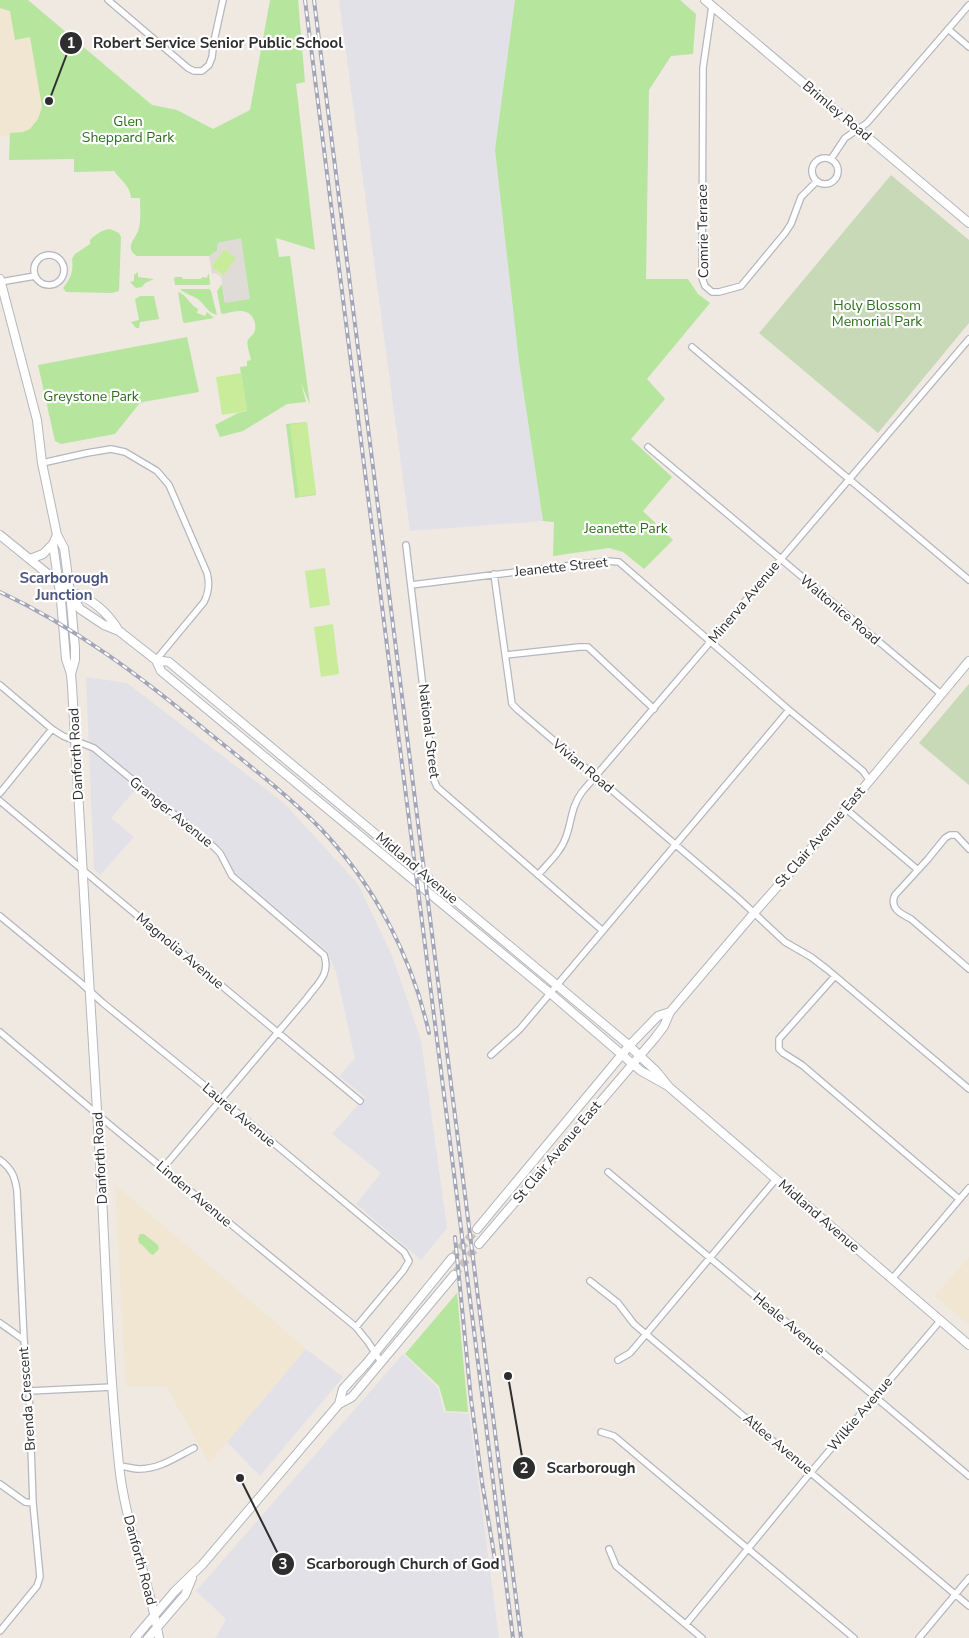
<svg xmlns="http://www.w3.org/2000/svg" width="969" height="1638" viewBox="0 0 969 1638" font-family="'Nunito Sans',sans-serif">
	<rect width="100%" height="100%" fill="#efe9e1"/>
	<path fill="#e3e1e8" d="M339 0H515L495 150 519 362 543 521 410 531Z
		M86 677 127 683 284 803 358 884 393 958 421 1040 447 1228 421 1260 356 1204 381 1173 332 1134 365 1097 339 1076 355 1058 336 972 327 951 233 871 223 849 141 783 111 818 134 837 100 875 94 869Z
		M306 1349 343 1377 260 1476 227 1442Z
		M403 1354 438 1388 444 1412 469 1414 499 1638H211L216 1637 226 1619 196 1591Z"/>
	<path fill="#f0e6d1" d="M0 0H28L88 146 0 136Z
		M115 1184 306 1349 209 1463 166 1386H126Z
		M969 1257V1325L935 1296Z"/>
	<path fill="#b6e59e" d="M0 0H28L152 105 177 110 213 129 250 110 270 0H298L305 82 296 84 315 250 276 238 279 257 290 256 310 405 301 383 306 402 287 404 243 431 220 437 215 425 238 413 247 411 240 367 247 366V361L251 360C250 354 246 345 248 340 250 336 254 335 255 330 256 326 255 322 253 318 246 307 234 312 223 314L221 313 217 291 222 284 225 303 240 239 218 243 217 251 213 253 211 256H137C123 247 137 238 139 228 141 219 140 207 140 198H131C130 185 121 181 114 171L74 172V159L9 160 10 133 23 132 30 129 38 119 42 107 30 37 15 40 10 11 0 8Z
		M515 0H680L696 14 693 54 671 56 649 90 646 279H688L698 294 710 303 647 379 665 399 631 439 672 477 643 511 673 540 644 569 623 552 609 548 553 556 554 522 543 521 519 362 495 150Z
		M110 229 119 233 121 237 119 291 112 293 66 292 63 288C70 280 74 271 72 259L75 254 90 244V240C96 234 102 230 110 229Z
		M138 272V277L154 279 145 283 142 287 136 288 130 282 134 281V275Z
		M208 274H209L210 284 209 285H175L174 279 175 277H182L183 279H201L202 277 207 278Z
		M180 289H209L211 291 217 315C208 313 205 305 198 299 192 295 185 294 180 289Z
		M178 292C186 294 190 305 198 309L197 313 205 316 207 312 214 318 185 323 183 322Z
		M140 296H154L159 319 140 322 139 328H136L131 322 139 320 135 299Z
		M187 337 199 392 143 402 139 404 115 434 61 444 55 441 38 365Z
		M306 422 316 495 295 498 286 424Z
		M140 1234H144L158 1245 159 1249 153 1255C148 1253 145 1246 139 1243L138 1239Z
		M457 1293 468 1412 446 1411 439 1386 405 1354Z"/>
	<path fill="#c8d9b8" d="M891 175 969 240V323L878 433 759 333Z
		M969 684V785L919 743Z"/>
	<path fill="#c9ec9a" d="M224 249 236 258 224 276 211 267Z
		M241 373 247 411 222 415 216 377Z
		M307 422 316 494 299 497 290 425Z
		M325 568 330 605 310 608 305 571Z
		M333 624 339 674 321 677 314 627Z"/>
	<path fill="#dfdcd8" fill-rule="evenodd" d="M241 238 250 299 225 303 221 277 215 273 212 274 209 256 217 251 218 243ZM224 249 236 258 223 276 211 267Z"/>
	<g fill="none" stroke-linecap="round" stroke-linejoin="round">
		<path stroke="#c8c4bd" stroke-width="8" stroke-dasharray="8 4" stroke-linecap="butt" d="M452 1258 477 1229
			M454 1275 479 1244"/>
		<defs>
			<path id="street" d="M108 0 188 68 194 71H202L209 65 212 57 214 41 223 0
				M712 6 703 68 702 278 705 286 712 292H719L741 286 785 233 791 224 801 197 817 181
				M948 29 969 47
				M812 171a13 13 0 1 1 26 0a13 13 0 1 1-26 0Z
				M831 159 845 138 867 123 969 5
				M34 270a15 15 0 1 1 30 0a15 15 0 1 1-30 0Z
				M0 282 35 276
				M692 347 969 580
				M648 447 941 694
				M42 463 87 453 111 449 125 452 157 471 169 485 207 573C210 584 209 592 204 602L156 660
				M406 545 434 780 437 787 603 931
				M494 574 512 704 518 710 738 898 785 942 811 957 828 970 969 1089
				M411 585 606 561 619 562 789 710 863 771 870 781
				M506 655 579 647H588L654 709
				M0 685 52 729 63 736 94 748 214 847 220 853 232 876 324 955C331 974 317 984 307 998L163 1168
				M0 793 52 729
				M0 801 360 1101
				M846 809 918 870
				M969 849 956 835H950L945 838 928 859 895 895C889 908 901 914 911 919L969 969
				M538 875C548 863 561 852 566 837 572 820 571 807 582 792L969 339
				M0 916 81 983 103 1003 221 1099 404 1252 409 1261 403 1271 356 1327
				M835 976 779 1039V1049L783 1053 802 1065 959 1199
				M0 1032 110 1125 356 1327 368 1342 381 1362
				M491 1055 520 1029 789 710
				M0 1160C12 1169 15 1177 17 1191L24 1340 29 1391 33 1503 40 1577 37 1586 0 1631
				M608 1172 969 1476
				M892 1279 969 1188
				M590 1281 618 1303 634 1324 969 1606
				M0 1323 24 1340
				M618 1360 630 1353 636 1346 776 1179
				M29 1391 113 1387
				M601 1432 614 1436 854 1638
				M119 1466C126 1466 132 1469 139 1469 160 1469 176 1457 194 1448
				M0 1484 25 1502 33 1503
				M609 1549 616 1566 702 1638
				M686 1624 811 1472 940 1321
				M919 1638 969 1578"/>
			<path id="secondary" d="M705 0 969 223
				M0 279 37 420 42 463 57 535 64 548 70 592 75 648V660L71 674
				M0 535 70 592 80 609 104 625 119 631 156 660 169 662 625 1042 657 1072 669 1087 969 1345
				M57 535 53 544 61 600 66 659 71 674 72 686C81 849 91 1013 101 1176 106 1272 109 1369 119 1465 125 1524 149 1579 159 1638
				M30 559 43 554 53 544
				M70 592C91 597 108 613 119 631
				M156 660 161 671 550 993 641 1071 668 1086
				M477 1229 629 1046 658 1016 670 1012
				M479 1244 655 1038 664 1026 670 1012 754 913 846 809 969 661
				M339 1404 343 1389 366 1364 452 1258
				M135 1638 175 1591 202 1565 339 1404 352 1397 454 1275
				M148 1638 185 1595 192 1578"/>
		</defs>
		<use href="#street" stroke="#b4b7c1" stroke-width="8"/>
		<use href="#secondary" stroke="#b4b7c1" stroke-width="10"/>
		<use href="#street" stroke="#fff" stroke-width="5.5"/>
		<use href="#secondary" stroke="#fff" stroke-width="8"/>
		<defs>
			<path id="rail" d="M305 0 513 1638
				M314 0 521 1638
				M0 592C75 627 140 676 203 728 243 761 285 792 321 829 375 886 412 957 429 1033
				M455 1237 471 1399 482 1482 496 1566"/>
		</defs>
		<use href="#rail" stroke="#a3a6b8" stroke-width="4"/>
		<use href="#rail" stroke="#fff" stroke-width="2" stroke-dasharray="5.5" stroke-linecap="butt"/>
	</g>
	<g text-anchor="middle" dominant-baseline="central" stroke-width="4.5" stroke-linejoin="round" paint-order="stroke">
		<g font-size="14" fill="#2e2e2e" stroke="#fff">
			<text transform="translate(837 111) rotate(40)">Brimley Road</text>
			<text transform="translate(703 231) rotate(-91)">Comrie Terrace</text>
			<text transform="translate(561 567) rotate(-6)">Jeanette Street</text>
			<text transform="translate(744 602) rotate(-50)">Minerva Avenue</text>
			<text transform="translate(840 610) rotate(40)">Waltonice Road</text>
			<text transform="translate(429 731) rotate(83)">National Street</text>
			<text transform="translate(76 754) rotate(-93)">Danforth Road</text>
			<text transform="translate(583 766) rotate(40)">Vivian Road</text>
			<text transform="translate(171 812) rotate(39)">Granger Avenue</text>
			<text transform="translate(820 837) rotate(-49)">St Clair Avenue East</text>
			<text transform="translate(417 868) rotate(40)">Midland Avenue</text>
			<text transform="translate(180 951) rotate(40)">Magnolia Avenue</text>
			<text transform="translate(239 1115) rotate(40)">Laurel Avenue</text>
			<text transform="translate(557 1152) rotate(-50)">St Clair Avenue East</text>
			<text transform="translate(100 1158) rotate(-93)">Danforth Road</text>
			<text transform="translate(194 1194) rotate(40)">Linden Avenue</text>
			<text transform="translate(819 1216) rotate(41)">Midland Avenue</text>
			<text transform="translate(789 1324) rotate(40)">Heale Avenue</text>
			<text transform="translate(27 1399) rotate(-94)">Brenda Crescent</text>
			<text transform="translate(860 1414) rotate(-50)">Wilkie Avenue</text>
			<text transform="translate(778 1444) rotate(40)">Atlee Avenue</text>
			<text transform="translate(140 1560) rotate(75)">Danforth Road</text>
		</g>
		<g font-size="14" fill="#2c6e1b" stroke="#fff">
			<text x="128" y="121">Glen<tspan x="128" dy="16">Sheppard Park</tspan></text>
			<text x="877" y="305">Holy Blossom<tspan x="877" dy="16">Memorial Park</tspan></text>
			<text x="91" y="396">Greystone Park</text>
			<text x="626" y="528">Jeanette Park</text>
		</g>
		<g font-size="15" font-weight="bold" fill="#4d5680" stroke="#fff">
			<text x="64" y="578">Scarborough<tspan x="64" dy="17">Junction</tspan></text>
		</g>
	</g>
	<path fill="none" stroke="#2e2e2e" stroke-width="2" d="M49 101L71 43M508 1376L524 1468M240 1478L283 1564"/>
	<g fill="#2e2e2e" stroke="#fff" stroke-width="2">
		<circle cx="49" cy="101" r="5"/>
		<circle cx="508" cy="1376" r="5"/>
		<circle cx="240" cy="1478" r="5"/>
		<circle cx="71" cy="43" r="12"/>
		<circle cx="524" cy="1468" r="12"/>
		<circle cx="283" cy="1564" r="12"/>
	</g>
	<g font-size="15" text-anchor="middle" font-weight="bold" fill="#fff">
		<text x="71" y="48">1</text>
		<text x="524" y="1473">2</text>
		<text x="283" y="1569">3</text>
	</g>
	<g font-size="15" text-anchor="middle" font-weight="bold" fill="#2e2e2e" stroke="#fff" stroke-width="4.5" stroke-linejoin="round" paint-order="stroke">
		<text x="218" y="48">Robert Service Senior Public School</text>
		<text x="591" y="1473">Scarborough</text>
		<text x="403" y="1569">Scarborough Church of God</text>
	</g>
</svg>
